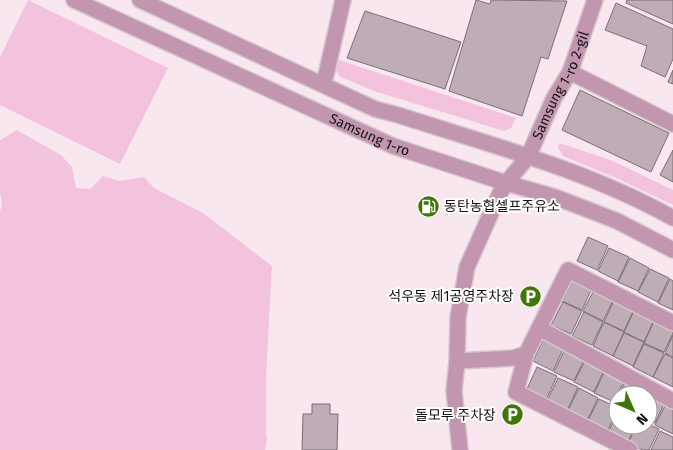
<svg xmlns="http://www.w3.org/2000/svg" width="673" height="450" viewBox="0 0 673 450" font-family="'Fira Sans','Noto Sans KR',sans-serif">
	<rect width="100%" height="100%" fill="#f9e7f0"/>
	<path fill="#f3c3dd" d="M28 0 168 68 120 164 0 105V57Z
		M339 60 516 118 511 128 504 131 374 91 339 76 336 71Z
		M17 130 61 155 72 167 76 188 90 189 103 176 120 181 144 177 154 188 203 213 272 266 266 377V433L267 439 265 450H0V211L2 205 0 193V140Z
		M559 143 613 161 669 188 673 190V205L616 178 563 156 558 148Z"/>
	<path fill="#beadb6" stroke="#7c6d75" d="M476 0 490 4 491 0 567 1 548 59 541 57 522 116 449 91Z
		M627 0H673V24L626 3Z
		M616 3 673 29V59L665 77 641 66 647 46 605 30Z
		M365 11 461 42 445 89 347 58Z
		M673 70V84L668 82Z
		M580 90 669 133 651 172 562 130Z
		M673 150V182L660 175Z
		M588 237 608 246 597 270 577 261Z
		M609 248 629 257 618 281 598 271Z
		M630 258 649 268 638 291 618 282Z
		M650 269 669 278 658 302 638 292Z
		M574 277 593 286 582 310 562 301Z
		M670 279 673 281V310L658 303Z
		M595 288 615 297 603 321 583 311Z
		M615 298 635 307 624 331 604 322Z
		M563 302 582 311 571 334 551 325Z
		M635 309 655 318 644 342 624 332Z
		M584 312 603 322 592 345 572 336Z
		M655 319 673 328V333L664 352 644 343Z
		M604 322 624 332 613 356 593 346Z
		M624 333 644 342 633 366 613 356Z
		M673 335V357L665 353Z
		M544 338 564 347 553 371 533 361Z
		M644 344 664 353 653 377 633 367Z
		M565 349 585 358 574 381 554 372Z
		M665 354 673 358V387L653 377Z
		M586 359 605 368 594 392 574 382Z
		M537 367 557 376 546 400 526 391Z
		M606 369 625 379 614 402 594 393Z
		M558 378 578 387 567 411 547 401Z
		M626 380 646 389 643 395H619Z
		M579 388 598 398 587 421 567 412Z
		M646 390 666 400 655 423 648 420V395H644Z
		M599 399 618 408 607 432 587 422Z
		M667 402 673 405V434L655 425Z
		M312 404H330V414H338L337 450H302L303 414H312Z
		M618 411V425H636L628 442 608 433Z
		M648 424 659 429 649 450H643L628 443 637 425Z
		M660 431 673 437V450H651Z"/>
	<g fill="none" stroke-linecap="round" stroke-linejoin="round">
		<defs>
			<g id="minor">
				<path id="s1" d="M74 0 393 146 506 183 555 197 594 212 617 221 673 250"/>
				<path d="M140 0 375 109 398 115C491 145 587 170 673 218"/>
				<path d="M570 72 673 124"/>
				<path d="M322 84 326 75 343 0"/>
				<path d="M539 328 673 401"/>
				<path d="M457 361 513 358 526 354"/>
				<path id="s2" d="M460 450 454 391 457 361 458 317 467 267 500 193 506 183 528 157 554 98 570 72 595 0"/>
				<path d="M630 450 516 392 526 354 568 270 673 323"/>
			</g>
		</defs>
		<use href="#minor" stroke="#d5c5cd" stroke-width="18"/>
		<use href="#minor" stroke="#c296af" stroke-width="15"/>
	</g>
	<defs>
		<symbol id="fuel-disc" viewBox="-11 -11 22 22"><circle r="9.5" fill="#3f7606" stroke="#fff"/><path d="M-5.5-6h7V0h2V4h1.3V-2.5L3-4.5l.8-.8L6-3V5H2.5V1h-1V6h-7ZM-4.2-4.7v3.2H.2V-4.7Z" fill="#fff"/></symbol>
		<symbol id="parking-disc" viewBox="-11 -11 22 22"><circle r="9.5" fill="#3f7606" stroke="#fff"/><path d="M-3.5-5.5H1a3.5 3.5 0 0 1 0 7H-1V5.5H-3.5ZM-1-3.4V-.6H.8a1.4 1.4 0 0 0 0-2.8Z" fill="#fff"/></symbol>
	</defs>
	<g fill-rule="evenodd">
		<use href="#fuel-disc" x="416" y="194" width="25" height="25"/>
		<use href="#parking-disc" x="518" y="284" width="25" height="25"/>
		<use href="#parking-disc" x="500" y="402" width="25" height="25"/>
	</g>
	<g text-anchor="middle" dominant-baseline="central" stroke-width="4" stroke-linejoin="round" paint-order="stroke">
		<g font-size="14" fill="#161114" stroke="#fff">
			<text stroke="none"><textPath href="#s2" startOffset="390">Samsung 1-ro 2-gil</textPath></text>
			<text stroke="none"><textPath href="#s1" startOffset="325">Samsung 1-ro</textPath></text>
		</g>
		<g font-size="14" fill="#161114" stroke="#fff" text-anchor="end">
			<text x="444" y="206" text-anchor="start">동탄농협셀프주유소</text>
			<text x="514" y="296">석우동 제1공영주차장</text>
			<text x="496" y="415">돌모루 주차장</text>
		</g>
	</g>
	<g transform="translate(633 410) rotate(135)"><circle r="24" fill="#ffffff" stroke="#a2a0a1"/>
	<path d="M0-4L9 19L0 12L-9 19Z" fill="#3f7606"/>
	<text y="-8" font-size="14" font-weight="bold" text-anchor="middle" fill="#161114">N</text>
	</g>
</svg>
